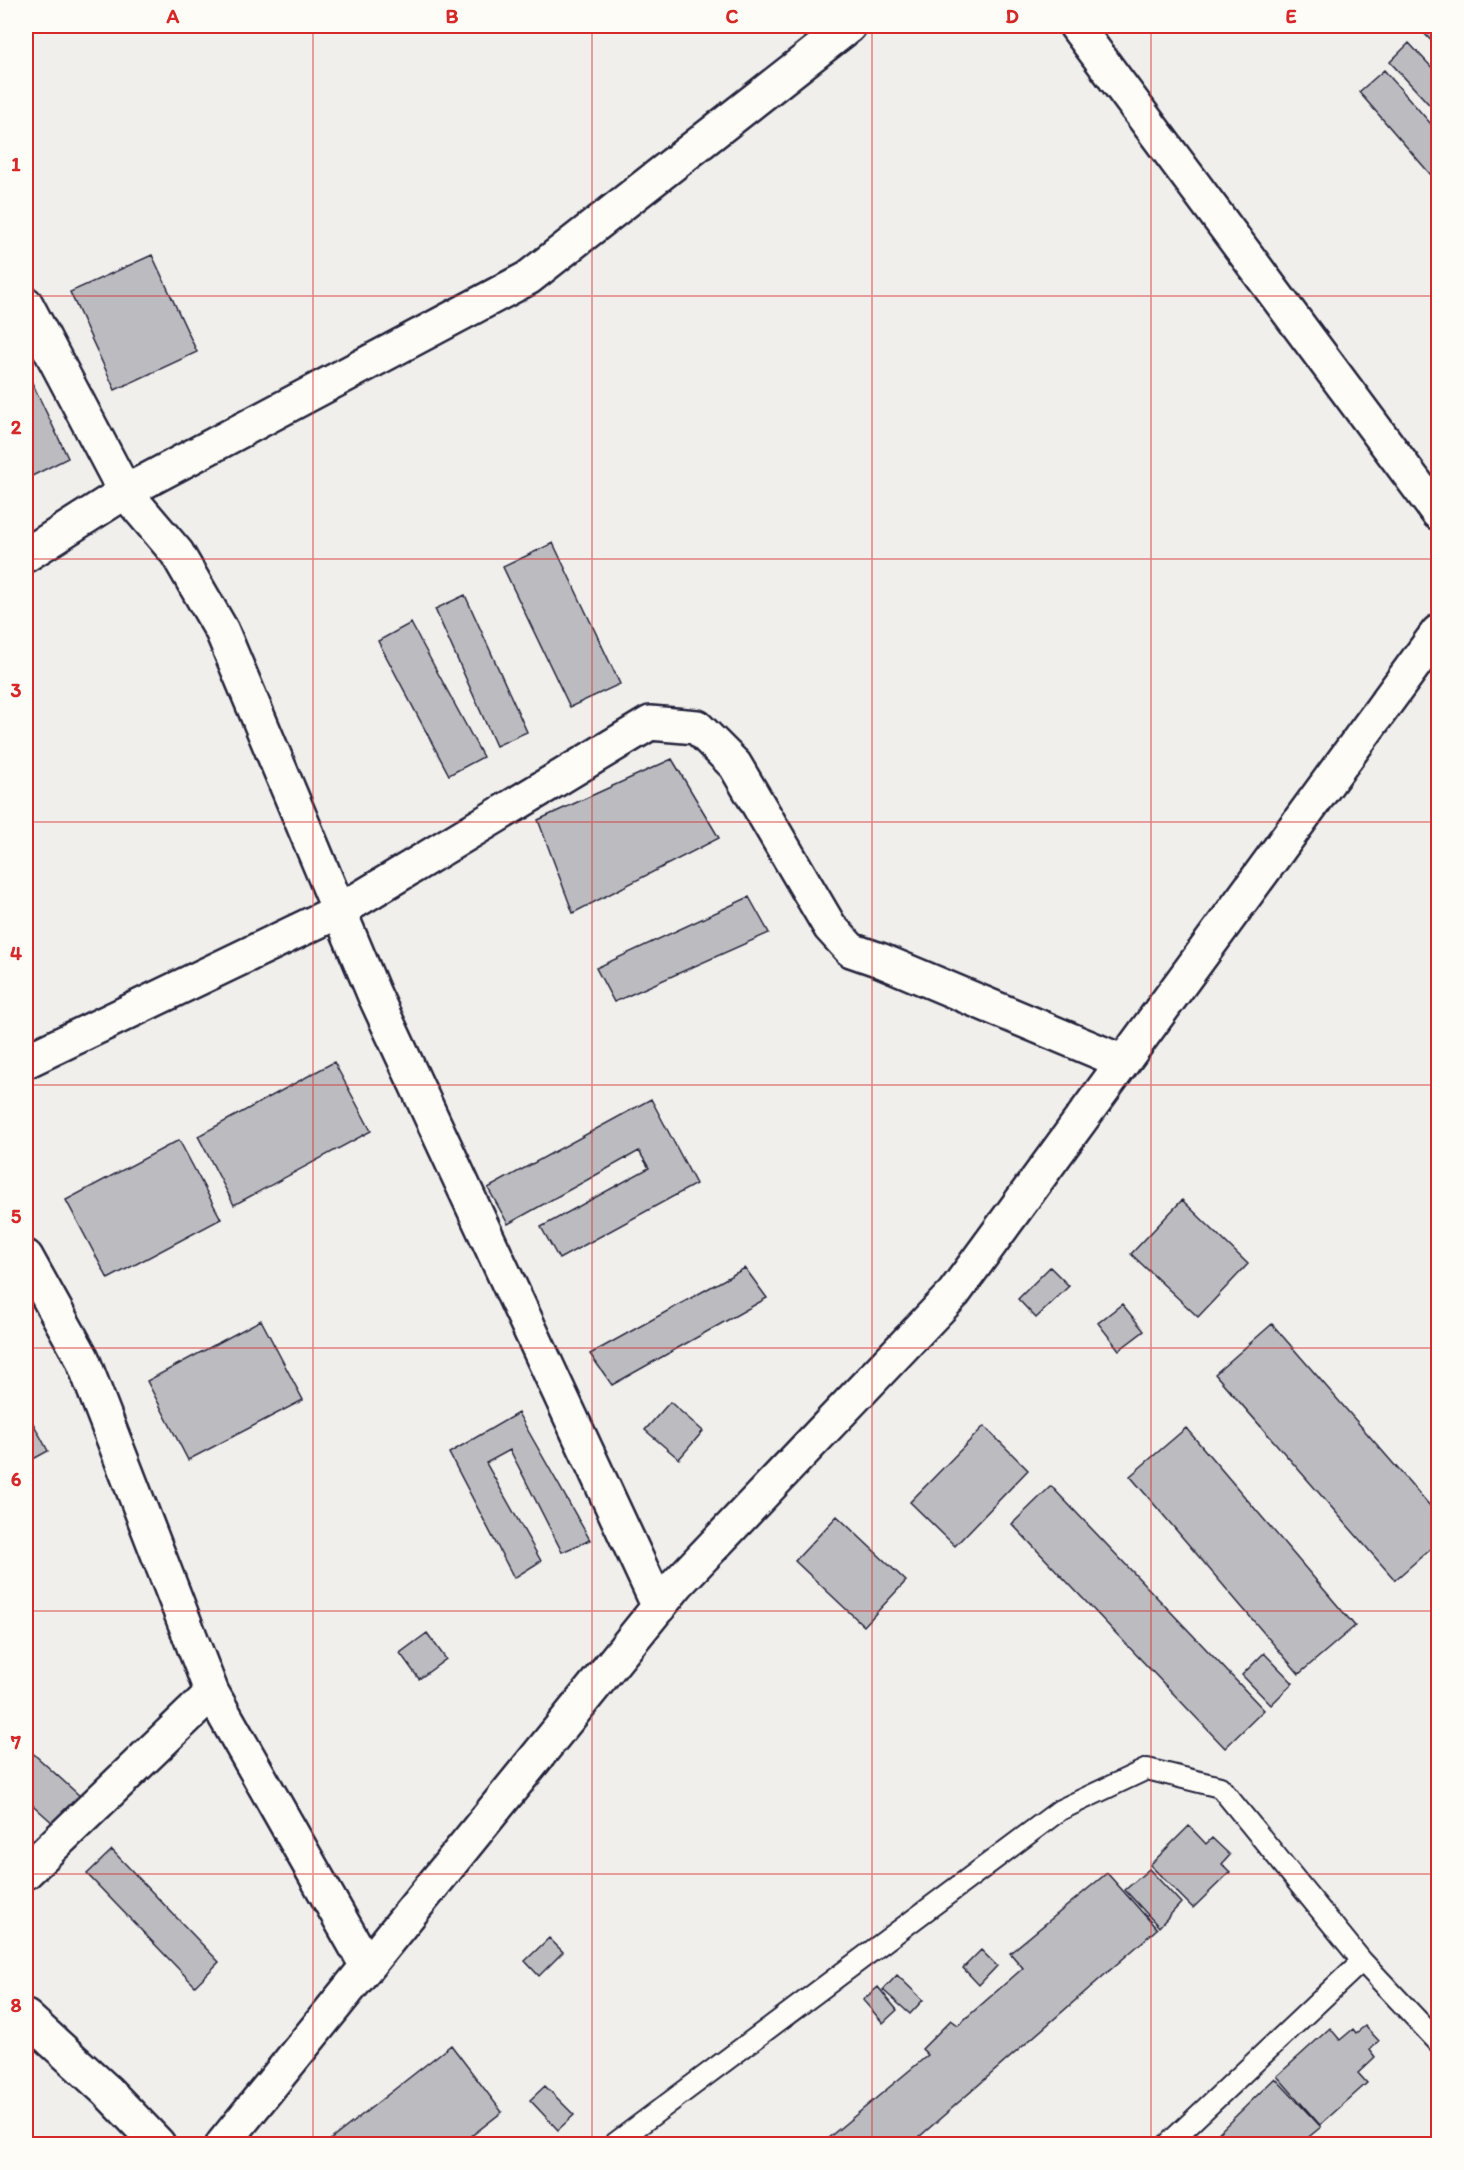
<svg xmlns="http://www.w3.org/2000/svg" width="1464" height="2170" viewBox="0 0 1464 2170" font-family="Itim,sans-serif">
	<rect width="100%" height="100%" fill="#f0efec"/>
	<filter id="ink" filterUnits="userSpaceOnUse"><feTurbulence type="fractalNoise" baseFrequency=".0167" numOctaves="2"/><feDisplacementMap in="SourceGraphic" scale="12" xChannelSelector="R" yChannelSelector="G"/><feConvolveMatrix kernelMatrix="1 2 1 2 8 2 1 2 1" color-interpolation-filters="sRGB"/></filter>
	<g filter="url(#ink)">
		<path fill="#bcbcc0" stroke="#22223b" stroke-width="1.5" d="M1432 26H1438V48L1424 33Z
			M1409 43 1438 74V114L1390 62Z
			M1384 70 1438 132V183L1359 92Z
			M152 255 197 352 115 390 70 292Z
			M26 370 68 458 26 479Z
			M553 543 620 684 570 707 503 567Z
			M465 595 527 732 496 746 435 609Z
			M411 623 483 757 449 775 378 641Z
			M672 759 719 838 573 913 538 820Z
			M749 897 769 933 614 1002 596 968Z
			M334 1062 371 1131 234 1205 198 1136Z
			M651 1099 696 1184 559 1259 541 1227 649 1168 639 1151 508 1224 488 1188Z
			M179 1140 221 1219 108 1279 66 1200Z
			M1182 1200 1248 1264 1198 1317 1131 1254Z
			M1050 1267 1069 1286 1036 1318 1018 1299Z
			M745 1268 767 1298 612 1385 590 1354Z
			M1122 1304 1144 1331 1119 1350 1098 1323Z
			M261 1320 303 1400 188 1460 147 1381Z
			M1272 1324 1438 1515V1542L1395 1580 1215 1374Z
			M670 1402 703 1431 679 1459 645 1430Z
			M26 1410 48 1451 26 1463Z
			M518 1413 590 1540 562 1552 510 1450 486 1463 541 1561 514 1578 449 1453Z
			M984 1426 1028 1470 955 1546 910 1502Z
			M1186 1428 1355 1626 1299 1674 1130 1476Z
			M1051 1486 1264 1710 1225 1748 1012 1524Z
			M837 1516 906 1581 864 1626 795 1561Z
			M427 1633 446 1659 419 1679 400 1653Z
			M1264 1653 1293 1683 1271 1705 1242 1675Z
			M26 1747 81 1797 55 1825 26 1799Z
			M1189 1826 1206 1844 1212 1838 1230 1855 1222 1864 1230 1872 1193 1908 1150 1865Z
			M112 1850 219 1962 195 1986 87 1874Z
			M1149 1869 1181 1903 1159 1927 1125 1890Z
			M1107 1873 1157 1929 911 2144H821L928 2055 922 2049 951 2020 958 2025 1023 1968 1010 1953Z
			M549 1938 563 1952 539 1976 525 1961Z
			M981 1950 997 1966 979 1985 963 1968Z
			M897 1975 923 2000 910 2014 883 1990Z
			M878 1987 897 2010 883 2023 863 2000Z
			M1365 2026 1379 2041 1370 2050 1375 2057 1358 2073 1367 2083 1320 2125 1277 2076 1330 2028 1340 2040 1353 2029 1356 2033Z
			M451 2045 502 2112 461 2144H325Z
			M1275 2078 1321 2127 1300 2144H1207Z
			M545 2086 574 2115 558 2130 530 2100Z"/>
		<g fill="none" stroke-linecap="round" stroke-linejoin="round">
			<defs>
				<path id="lane" d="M614 2144 1060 1810 1147 1769 1220 1787 1362 1961 1438 2042
					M1168 2144 1362 1961"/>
				<path id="street" d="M1076 26 1438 513
					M26 304 125 492 177 553 222 631 374 994 659 1607
					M26 555 125 492 528 278 849 26
					M26 1061 339 911 650 723 697 727 735 765 830 927 851 950 880 960 1123 1062
					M26 1257 82 1358 212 1693 367 1966
					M26 1872 212 1693
					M26 2017 107 2091 158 2144
					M223 2144 677 1584 954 1293 1438 632"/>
			</defs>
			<use href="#lane" stroke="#22223b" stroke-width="24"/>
			<use href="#street" stroke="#22223b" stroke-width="38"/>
			<use href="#lane" stroke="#fdfcf7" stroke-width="20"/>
			<use href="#street" stroke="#fdfcf7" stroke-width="33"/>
		</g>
	</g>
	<path fill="none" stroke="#d62828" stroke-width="1.5" stroke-opacity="0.55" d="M313 26V2144M592 26V2144M872 26V2144M1151 26V2144M26 296H1438M26 559H1438M26 822H1438M26 1085H1438M26 1348H1438M26 1611H1438M26 1874H1438"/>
	<rect width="1464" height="2170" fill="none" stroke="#fdfcf7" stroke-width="66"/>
	<rect x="33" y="33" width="1398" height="2104" fill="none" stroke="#d62828" stroke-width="2"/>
	<g font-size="20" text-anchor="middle" font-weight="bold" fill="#d62828">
		<text x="173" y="23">A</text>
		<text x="452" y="23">B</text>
		<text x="732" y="23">C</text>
		<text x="1012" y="23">D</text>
		<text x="1291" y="23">E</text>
		<text x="16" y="171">1</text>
		<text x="16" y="434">2</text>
		<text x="16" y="697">3</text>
		<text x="16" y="960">4</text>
		<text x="16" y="1223">5</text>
		<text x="16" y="1486">6</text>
		<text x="16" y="1749">7</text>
		<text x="16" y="2012">8</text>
	</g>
</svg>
